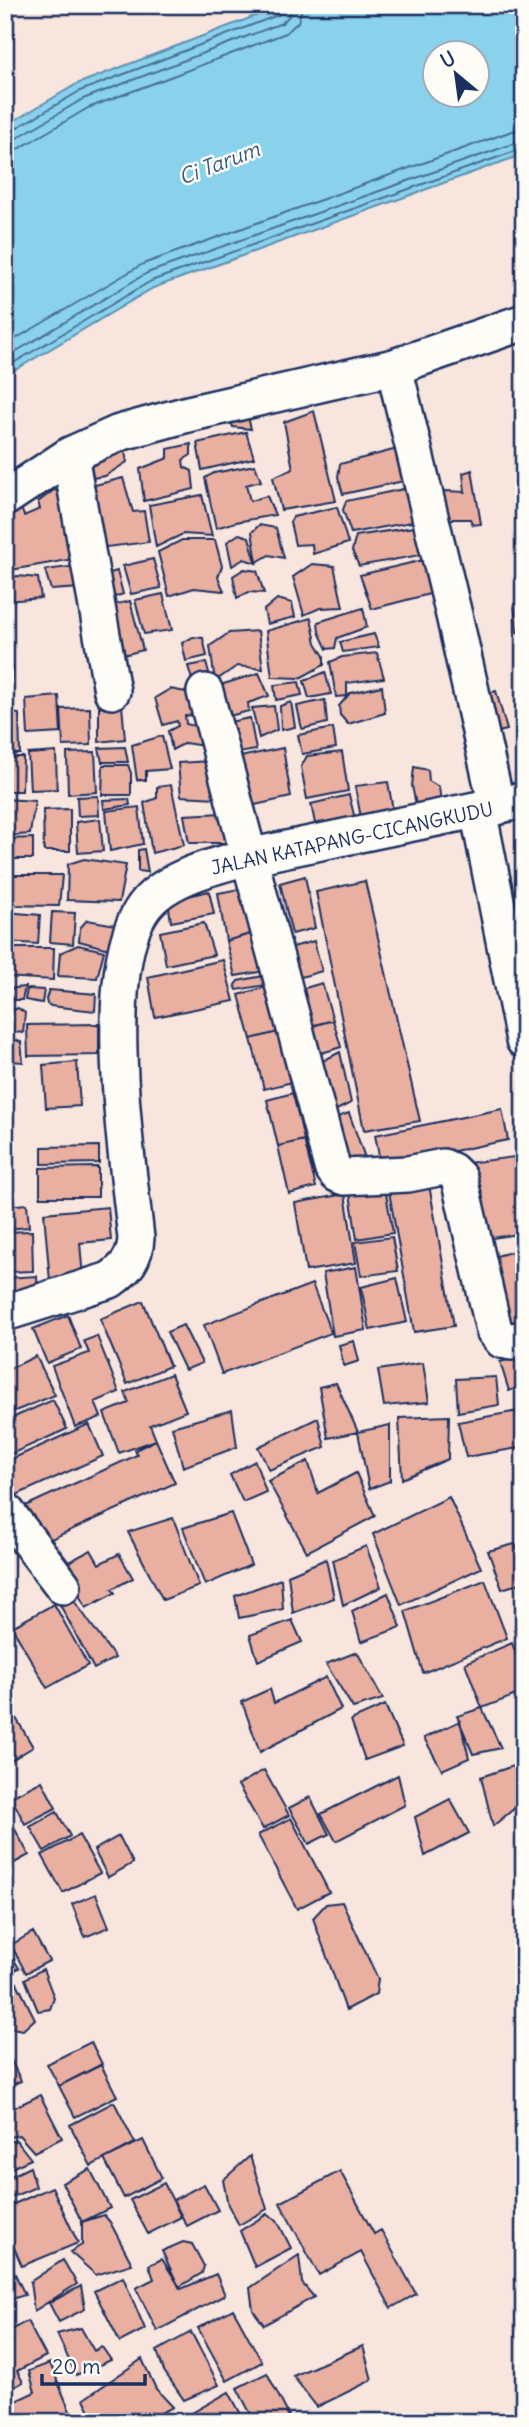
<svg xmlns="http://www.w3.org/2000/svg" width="529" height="2427" viewBox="0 0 529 2427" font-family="Delius,sans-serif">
	<rect width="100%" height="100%" fill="#f7e5de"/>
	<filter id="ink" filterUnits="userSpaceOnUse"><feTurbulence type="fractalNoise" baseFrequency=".0143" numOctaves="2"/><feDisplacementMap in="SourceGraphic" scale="14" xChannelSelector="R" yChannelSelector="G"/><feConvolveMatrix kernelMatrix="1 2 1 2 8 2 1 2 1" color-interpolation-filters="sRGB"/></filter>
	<g filter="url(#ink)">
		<path fill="#8ad2ec" stroke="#5e91b3" stroke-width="2" fill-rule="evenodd" d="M284 5H524V154L153 288 5 376V126L77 84ZM434 52H476V94H434Z"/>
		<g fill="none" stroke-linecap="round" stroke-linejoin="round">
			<path stroke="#477097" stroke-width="2" d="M5 132 11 131 80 91 278 15 282 11 283 5
				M5 141 15 139 83 99 282 23 289 16 292 5
				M5 151 20 148 88 108 286 33 298 22 303 5
				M5 345 143 264 512 131 524 129
				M5 358 147 273 524 140
				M5 368 151 281 524 148"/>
		</g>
		<path fill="#e9b0a2" stroke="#1b2f5e" stroke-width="2" d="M314 411 336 501 281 510 273 477 293 469 284 422Z
			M247 413 251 429 233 427 229 416Z
			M246 432 254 458 202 470 197 443Z
			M123 441 127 462 105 476 85 479 83 458Z
			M191 444V455L183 460 184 467 192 471 194 489 144 501 140 469 168 458V449Z
			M401 448 413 479 343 494 338 477 340 464Z
			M255 465 261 481 246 485 250 501 267 496 275 515 236 522 216 528 205 478 214 473Z
			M472 470 481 524 473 525 470 519H450L446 514 440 496 445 491 465 492 463 473Z
			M123 478 133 512 144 511 149 542 98 548 87 487Z
			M418 486 428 519 351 533 343 510 346 501Z
			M54 490 73 495 79 558 5 571V515L21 508 24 516 40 509 38 502Z
			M202 495 212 536 183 534 156 547 149 505Z
			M337 507 348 543 313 554 312 544 295 545 290 522 293 517Z
			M259 525 276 528 284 558 269 555 257 562 252 532Z
			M427 525 431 553 359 566 352 551 356 536Z
			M239 534 249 537 256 563 244 559 232 566 227 542Z
			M182 540H215L222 566 218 577 224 591 194 588 169 596 158 552Z
			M436 557 441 591 372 609 360 575Z
			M153 559 161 588 131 594 123 566Z
			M312 564 334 566 343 607 320 608 304 615 293 577Z
			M77 566 80 588 51 590 45 570Z
			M244 569 257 571 264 593 249 592 237 598 233 576Z
			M117 571 123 594 103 601 95 577Z
			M17 576 38 578 41 598 6 601V580Z
			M163 594 172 630 144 634 135 600Z
			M277 599 292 603 295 617 267 624 264 610Z
			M130 601 143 650 115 657 104 607Z
			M524 602V632H517L514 604Z
			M363 608 367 627 337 638 335 648 327 649 319 632 318 622Z
			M311 618 316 643 324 656V665L300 678 272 677 266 631Z
			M258 631 263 669 237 666 215 681 210 646 229 633Z
			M374 634 379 647 343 652 340 642Z
			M193 637 203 638 207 656 186 661 182 643Z
			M377 653 384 678 347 683V696L336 697 330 662 342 657Z
			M206 663 211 679 192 680 188 666Z
			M5 666 13 667 10 702 5 704Z
			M325 672 331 694 309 698 304 681Z
			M259 673 269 696 248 703 249 711 221 718 214 687Z
			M299 682 302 695 276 700 274 685Z
			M382 686 385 713 348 724 340 715 339 706 350 693Z
			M170 689 191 693 199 714 185 716 186 724 199 727 204 746 185 743 172 750 168 731 178 726 177 721 163 725 155 698Z
			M496 691 507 730 494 733 485 694Z
			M59 696 61 733 28 735 26 699Z
			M325 700 327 723 302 729 297 706Z
			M291 702 295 727 281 730 280 706Z
			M122 705 125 739 99 742V707Z
			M274 706 277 730 259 738 252 708Z
			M90 708 91 745 63 746 61 709Z
			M5 712 19 714 20 754H5Z
			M250 718 256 750 226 755 219 724Z
			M333 728 336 748 302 754 298 735Z
			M162 736 170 769 146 771V780H137L132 745Z
			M125 747 128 762H102L99 748Z
			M283 748 291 797 237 809 226 760Z
			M56 752 57 789 30 790 28 754Z
			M95 752 97 792 68 794 67 753Z
			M342 752 348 791 307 799 301 767 307 756Z
			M5 757H23L22 791H5Z
			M210 761 216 798 181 796 178 763Z
			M103 765H128L131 773V795H102Z
			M414 767 428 770 429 781 439 787 441 802 416 805 412 786Z
			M388 782 393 810 361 818 355 786Z
			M171 785 184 845 152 853 144 803 157 798V787Z
			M349 795 356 823 317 833 311 804Z
			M98 796 99 815 78 816 77 797Z
			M5 799 35 801 30 834 5 836Z
			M129 799 130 805 104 809 103 800Z
			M139 807 143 844 110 851 106 811Z
			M70 809V851H44L43 810Z
			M223 813 230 843H189L184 815Z
			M100 819 103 851 78 853 76 822Z
			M33 838V859H6L9 839Z
			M144 849 148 872 138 871V850Z
			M84 859 126 865 119 902 67 900 68 864Z
			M5 875H62L59 906 5 905Z
			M305 876 315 928 292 934 280 883Z
			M365 881 420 1121 364 1130 316 892Z
			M246 888 255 933 226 941 218 893Z
			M209 891 214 914 171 922 168 901Z
			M524 904V933L511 936 505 908Z
			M5 912 40 915 38 944 5 942Z
			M52 912 75 913 73 944 50 942Z
			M87 920 116 925 109 949 79 941 80 928Z
			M204 923 214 955 166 965 160 932Z
			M253 933 265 971 235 976 226 941Z
			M314 941 322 971 294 979 286 949Z
			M78 945 104 951 97 978 58 976 60 953Z
			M5 948H54L53 980 5 977Z
			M223 960 234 1001 155 1017 148 977Z
			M263 976 266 985 237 990 235 985 238 981Z
			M322 983 333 1020 306 1028 295 991Z
			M25 987 22 1000H5L6 989Z
			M266 987 278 1032 251 1039 239 995Z
			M27 989 44 990 42 1003 25 1000Z
			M49 990 96 994 95 1011 51 1006 47 1004 46 999Z
			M18 1008 25 1013 23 1033 10 1031 11 1011Z
			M333 1020 341 1047 312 1056 303 1028Z
			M99 1024V1055L28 1056 27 1025Z
			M278 1032 292 1082 264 1089 251 1039Z
			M16 1040 21 1042 23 1062 11 1061V1042Z
			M340 1052 351 1103 322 1117 313 1066Z
			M77 1062 80 1106 46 1108 43 1065Z
			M293 1093 304 1140 278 1146 267 1100Z
			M502 1109 508 1140 381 1166 375 1135Z
			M349 1113 365 1158 342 1166 326 1121Z
			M304 1140 316 1187 289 1194 278 1146Z
			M99 1146V1163L42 1164V1147Z
			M514 1157 524 1233 479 1240 467 1163Z
			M98 1167V1197H40V1168Z
			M428 1179 454 1326 414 1332 388 1186Z
			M385 1188 393 1233 357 1239 350 1194Z
			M345 1194 356 1263 306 1271 295 1203Z
			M27 1204 29 1227 5 1229V1206Z
			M108 1207 111 1240 80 1243 83 1278 50 1281 44 1213Z
			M32 1231 33 1271 5 1272V1232Z
			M392 1237 398 1271 361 1276 355 1242Z
			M522 1249 524 1331 501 1337 482 1260Z
			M356 1267 366 1330 333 1336 323 1273Z
			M37 1276 38 1301 5 1302V1278Z
			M397 1278 407 1322 370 1330 361 1287Z
			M312 1284 331 1333 222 1374 204 1325Z
			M143 1301 170 1366 127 1384 100 1319Z
			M68 1315 81 1349 47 1363 33 1329Z
			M183 1325 202 1363 185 1370 167 1332Z
			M97 1336 119 1392 95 1402 101 1417 75 1427 52 1366 89 1353 84 1341Z
			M354 1341 359 1361 344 1366 339 1345Z
			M36 1356 55 1395 5 1415V1371Z
			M524 1356V1385L509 1391 500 1362Z
			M423 1363 429 1402 384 1406 378 1370Z
			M171 1374 186 1411 150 1425 156 1440 119 1453 104 1413 129 1403 125 1392Z
			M496 1377 499 1405 458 1412 456 1379Z
			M336 1383 358 1432 328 1438 319 1387Z
			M53 1400 67 1429 11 1454 5 1442V1421Z
			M232 1410 237 1447 183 1467 172 1427Z
			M524 1410V1447L466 1457 458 1422Z
			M449 1416 448 1459 402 1479 399 1418Z
			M318 1418 325 1447 269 1470 258 1447Z
			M89 1424 103 1456 10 1498 5 1488V1462Z
			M390 1425V1481L369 1489 358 1432Z
			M156 1440 175 1483 38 1545 21 1508 137 1455 135 1450Z
			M255 1461 266 1492 243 1502 230 1475Z
			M308 1461 318 1493 356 1473 375 1516 307 1552 268 1481Z
			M449 1497 481 1568 401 1605 373 1534Z
			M231 1513 251 1565 205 1585 183 1528Z
			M173 1518 199 1586 163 1600 128 1532Z
			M515 1544 524 1567V1582L502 1589 488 1551Z
			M366 1546 381 1587 343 1605 333 1560Z
			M91 1550 99 1564 119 1554 133 1578 112 1589 115 1593 86 1608 63 1565Z
			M326 1559 334 1598 293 1613 288 1575Z
			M281 1579 283 1609 239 1618 235 1596Z
			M485 1580 507 1638 423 1673 405 1611Z
			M388 1593 401 1627 361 1642 352 1611Z
			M70 1595 115 1658 94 1669 58 1601Z
			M54 1604 88 1665 47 1688 12 1627Z
			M292 1620 302 1642 258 1661 250 1635Z
			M524 1627V1657L514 1630Z
			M512 1643 524 1677V1692L482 1708 465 1663Z
			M357 1652 383 1699 353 1708 326 1664Z
			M326 1677 341 1709 260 1752 242 1702 270 1689 274 1703Z
			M385 1705 403 1746 365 1760 351 1720Z
			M482 1708 501 1748 473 1754 457 1716Z
			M16 1718 33 1747 5 1764V1724Z
			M460 1721 469 1758 442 1770 424 1738Z
			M516 1765V1807L493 1826 481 1777Z
			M264 1770 289 1815 263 1829 238 1785Z
			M398 1775 405 1805 336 1841 321 1814Z
			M42 1781 56 1808 25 1824 11 1797Z
			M310 1797 329 1834 309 1844 289 1808Z
			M450 1799 469 1833 425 1856 415 1817Z
			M5 1811 29 1855 5 1868Z
			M57 1812 70 1836 44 1851 30 1827Z
			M291 1818 329 1892 297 1909 258 1835Z
			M79 1835 100 1873 63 1893 42 1855Z
			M119 1836 133 1863 108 1877 94 1850Z
			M96 1894 109 1927 85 1937 72 1904Z
			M342 1902 378 1979 376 1994 346 2010 313 1918 326 1904Z
			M33 1932 49 1961 26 1973 11 1945Z
			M5 1945 19 1968 5 1975Z
			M43 1969 54 1998 50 2009 38 2011 25 1979Z
			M17 1983 35 2019 23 2030 6 2027 5 2025V1994Z
			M91 2042 102 2064 59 2086 47 2064Z
			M5 2048 21 2081 5 2088Z
			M101 2065 117 2096 75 2117 59 2086Z
			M40 2095 62 2138 34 2152 19 2135 5 2138V2112Z
			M114 2102 135 2143 91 2166 70 2125Z
			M16 2140 31 2159 5 2171V2143Z
			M143 2140 162 2178 124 2198 104 2159Z
			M250 2156 267 2209 239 2225 228 2205 223 2180Z
			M30 2167 36 2187 5 2200V2179Z
			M90 2169 110 2208 82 2222 62 2183Z
			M340 2171 374 2234 381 2230 416 2294 391 2308 361 2252 319 2275 280 2203Z
			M164 2183 181 2217 148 2234 130 2200Z
			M204 2184 218 2210 187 2226 173 2200Z
			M52 2187 78 2243 22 2266 5 2227V2208Z
			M267 2214 277 2220 291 2248 255 2267 240 2231Z
			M104 2215 110 2222 132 2264 96 2275 70 2252 82 2245V2222Z
			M183 2242 192 2244 204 2266 202 2273 179 2287 162 2251Z
			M5 2253 25 2295 5 2301Z
			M299 2255 302 2283 314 2297 264 2325 253 2310 250 2288Z
			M162 2259 181 2289 216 2274 225 2295 157 2331 136 2288 154 2279 149 2265Z
			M63 2260 77 2284 34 2311 30 2282Z
			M123 2277 145 2329 120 2342 94 2291Z
			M81 2286 85 2309 59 2322 49 2303Z
			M233 2309 262 2362 227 2381 198 2328Z
			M27 2321 46 2356 17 2371 23 2382 5 2392V2333Z
			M81 2328 94 2351 102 2347 111 2360 76 2375 57 2334Z
			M191 2332 219 2385 184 2400 164 2371 157 2351Z
			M363 2346 372 2380 317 2407 293 2376Z
			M142 2359 156 2389 173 2407 143 2422H96L84 2399Z
			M50 2363 72 2416 62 2422H46L40 2414 30 2422H5V2406L35 2392 29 2371Z
			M267 2373 289 2416 279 2422H255L237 2388Z
			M229 2392 245 2422H187L185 2417Z"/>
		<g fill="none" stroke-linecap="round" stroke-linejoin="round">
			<defs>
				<path id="minor" d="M394 367 454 615 497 807
					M70 455 112 691
					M5 498 70 455 119 433 188 414 394 367 524 322
					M205 692 332 1167 337 1174 344 1177 408 1174 443 1167 452 1171 459 1178 494 1330 502 1340 511 1342 524 1338
					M478 810 524 1040
					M5 1313 110 1280C126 1269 135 1258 136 1238 128 1162 96 962 147 903 169 877 217 865 248 857L524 800
					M5 1510 63 1586"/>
			</defs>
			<use href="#minor" stroke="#1b2f5e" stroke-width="40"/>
			<use href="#minor" stroke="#fdfcf7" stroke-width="35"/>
		</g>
	</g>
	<g text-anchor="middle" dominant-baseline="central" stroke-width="5" stroke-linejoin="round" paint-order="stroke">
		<g font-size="19" fill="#1b2f5e" stroke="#fdfcf7">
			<text transform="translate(352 838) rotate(-12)">JALAN KATAPANG-CICANGKUDU</text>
		</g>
		<g font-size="21" font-style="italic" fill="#375882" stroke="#fdfcf7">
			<text transform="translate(219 163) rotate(-21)">Ci Tarum</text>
		</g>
	</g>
	<rect width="529" height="2427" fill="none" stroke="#fdfcf7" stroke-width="28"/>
	<rect x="14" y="14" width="501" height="2399" fill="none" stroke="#1b2f5e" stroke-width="2.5" filter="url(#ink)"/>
	<g transform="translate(456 74) rotate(331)"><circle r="33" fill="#fdfcf7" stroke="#a3aaba" stroke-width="2"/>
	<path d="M0-5L12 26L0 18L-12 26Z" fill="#1b2f5e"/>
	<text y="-10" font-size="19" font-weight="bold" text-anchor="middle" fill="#1b2f5e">U</text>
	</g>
	<path d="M42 2374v10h103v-10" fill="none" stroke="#1b2f5e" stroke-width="3.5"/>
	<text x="52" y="2374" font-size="21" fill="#1b2f5e" stroke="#fdfcf7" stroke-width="5" paint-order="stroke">20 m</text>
</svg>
